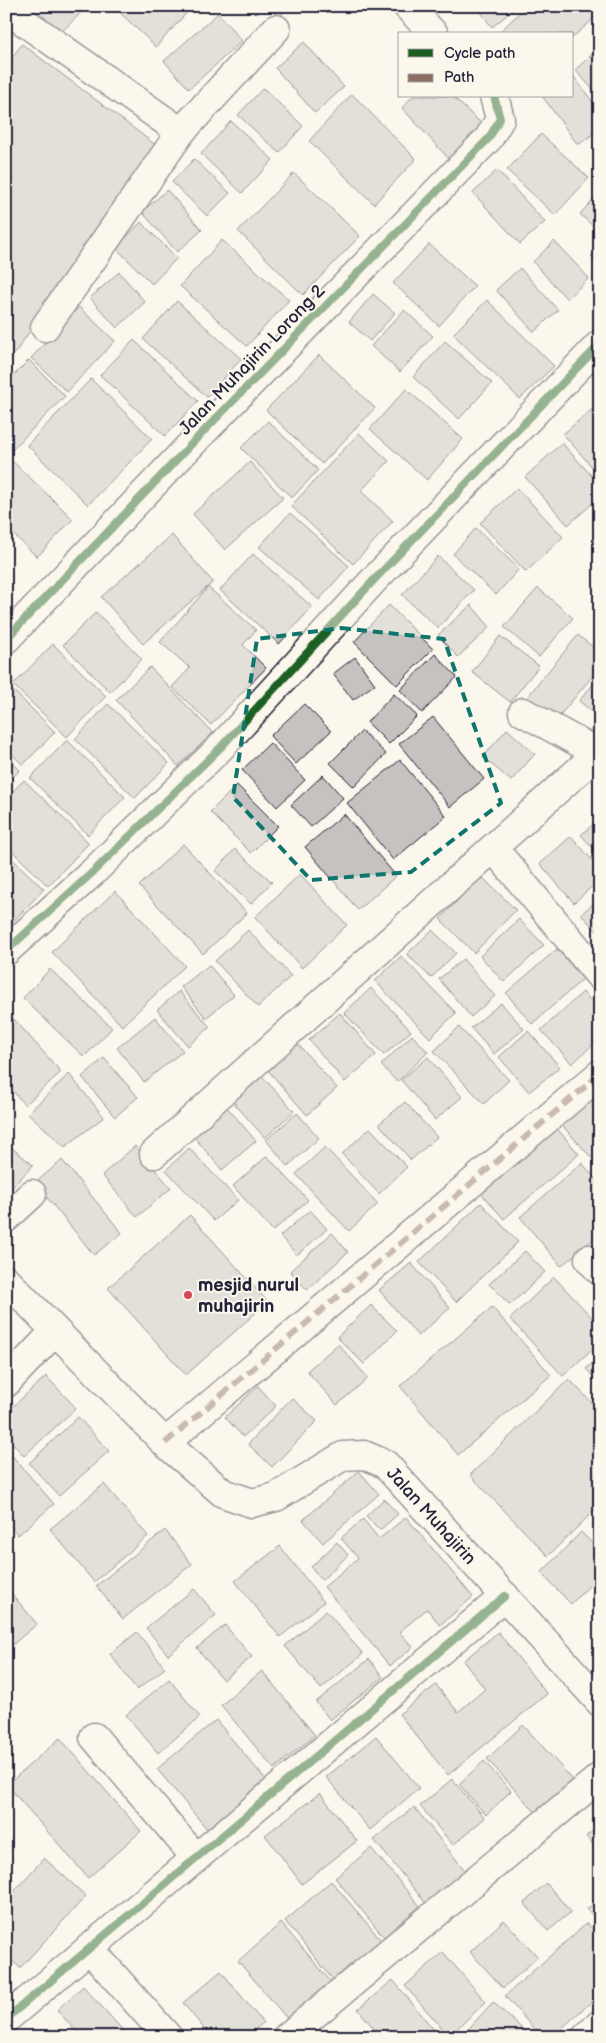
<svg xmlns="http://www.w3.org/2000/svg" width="606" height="2043" viewBox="0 0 606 2043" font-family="'Balsamiq Sans',sans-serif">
	<rect width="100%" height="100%" fill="#fbf7ec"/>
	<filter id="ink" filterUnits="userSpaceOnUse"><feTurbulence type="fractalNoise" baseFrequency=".02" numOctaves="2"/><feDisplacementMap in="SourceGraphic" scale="10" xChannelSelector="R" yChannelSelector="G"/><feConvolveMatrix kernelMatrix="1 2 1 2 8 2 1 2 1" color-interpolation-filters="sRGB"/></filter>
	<g filter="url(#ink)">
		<path fill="#c6c2c0" stroke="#22223b" d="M23 6H88L55 38Z
			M116 6H187L190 9 156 47 115 8Z
			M269 6H291L278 17Z
			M476 6H518L492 27Z
			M527 6H600V13L572 38V34H497Z
			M218 13 242 41 189 89 164 61Z
			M304 42 344 87 315 113 275 68Z
			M22 44 157 146 6 366V65Z
			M600 47V97L575 70Z
			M572 74 600 112V129L578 145 542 96H572Z
			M263 88 303 126 279 153 238 115Z
			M352 94 416 159 374 204 309 141Z
			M413 96H452L483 125 449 159 402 108Z
			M231 121 273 160 242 193 201 154Z
			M541 134 589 178 555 215 507 170Z
			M194 159 230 193 207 216 172 182Z
			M497 170 545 222 520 244 473 193Z
			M294 173 360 236 303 295 238 231Z
			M167 190 202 230 177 252 142 212Z
			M600 192V233L580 214Z
			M141 222 177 258 152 284 116 248Z
			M222 240 289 300 247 346 180 286Z
			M554 241 589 278 567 299 533 262Z
			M429 244 475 286 439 326 393 283Z
			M600 249V267L591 256Z
			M520 268 558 310 534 332 496 290Z
			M119 272 145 302 117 328 90 298Z
			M373 294 395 313 370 341 349 322Z
			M487 300 554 366 520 399 453 334Z
			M177 301 241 359 207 397 143 339Z
			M79 307 115 341 67 392 31 358Z
			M404 310 433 336 400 372 371 346Z
			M134 340 198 401 165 436 100 375Z
			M445 341 492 383 459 419 413 377Z
			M319 355 375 408 322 464 266 410Z
			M29 360 65 396 12 450 6 444V383Z
			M91 379 152 439 88 505 27 445Z
			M406 389 463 439 427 480 370 429Z
			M597 405 600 408V476L563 434Z
			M268 421 318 470 292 498 241 448Z
			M359 433 389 461 361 491 393 521 353 564 291 506Z
			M562 443 600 485V497L568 525 525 477Z
			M6 455 73 519 37 557 6 527Z
			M250 462 283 498 225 550 193 514Z
			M517 488 563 537 526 572 480 523Z
			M290 513 349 566 319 600 259 547Z
			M476 528 519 569 496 595 453 554Z
			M172 535 213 582 143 644 101 597Z
			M253 554 312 607 279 644 220 590Z
			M438 556 474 590 438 628 402 595Z
			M208 587 256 630 243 645 266 668 211 725 172 687 190 668 160 642Z
			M538 588 573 618 539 657 504 627Z
			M389 605 433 649 397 685 354 642Z
			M471 605 490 627 458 657 438 635Z
			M96 612 142 659 110 692 63 645Z
			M578 635 600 653V667L551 726 523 702Z
			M500 636 539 666 510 702 472 672Z
			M53 644 106 696 67 737 13 685Z
			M435 654 457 677 422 713 400 690Z
			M355 657 375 684 353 700 333 674Z
			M150 667 213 733 178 766 116 700Z
			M600 676V718L579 701Z
			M14 691 55 732 23 765 6 748V699Z
			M394 694 417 716 389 744 367 722Z
			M108 704 169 763 135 798 75 739Z
			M304 704 331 731 296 764 270 736Z
			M433 717 484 779 450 807 399 744Z
			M507 729 535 754 511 781 483 757Z
			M362 731 386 754 354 787 330 763Z
			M67 740 125 797 88 835 30 778Z
			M270 743 305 780 277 807 242 770Z
			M6 756 20 770 6 784Z
			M400 760 446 816 393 860 347 803Z
			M323 775 343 798 311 827 291 805Z
			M24 780 89 843 48 886 6 845V798Z
			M237 785 278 826 251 853 210 812Z
			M344 814 396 876 358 910 305 847Z
			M600 818V856L581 835Z
			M571 836 600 869V879L574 903 540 864Z
			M183 844 247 913 203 954 139 886Z
			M235 849 272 882 251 904 215 871Z
			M6 853 44 889 6 929Z
			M300 874 347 925 302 968 255 917Z
			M481 876 516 910 474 953 440 919Z
			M115 891 185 966 122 1026 52 952Z
			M600 898V935L581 914Z
			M519 919 544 945 504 982 480 956Z
			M248 930 291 976 258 1007 215 961Z
			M432 930 456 953 431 978 407 954Z
			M557 949 583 979 532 1024 506 993Z
			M401 956 456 1013 430 1038 375 981Z
			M463 959 495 996 471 1017 439 979Z
			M209 965 234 995 206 1018 181 987Z
			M50 969 112 1028 84 1057 23 998Z
			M371 988 411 1031 384 1055 344 1013Z
			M179 991 210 1027 188 1046 157 1010Z
			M583 992 600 1010V1038L572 1064 541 1030Z
			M501 1003 524 1029 494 1054 471 1028Z
			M6 1010 61 1072 25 1105 6 1083Z
			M340 1013 376 1055 345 1082 309 1040Z
			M155 1017 183 1051 144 1082 117 1048Z
			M459 1027 509 1080 484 1104 434 1051Z
			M528 1031 560 1067 529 1092 499 1057Z
			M412 1035 428 1052 397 1082 381 1065Z
			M296 1042 337 1088 307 1115 266 1068Z
			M428 1057 462 1097 435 1120 401 1080Z
			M104 1058 138 1097 115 1117 82 1077Z
			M69 1074 104 1117 65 1147 28 1113Z
			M262 1076 294 1111 265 1138 233 1102Z
			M589 1097 600 1109V1164L598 1165 560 1123Z
			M405 1102 437 1137 411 1160 379 1124Z
			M227 1107 256 1141 222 1170 194 1137Z
			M297 1113 319 1138 288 1166 266 1140Z
			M554 1125 579 1154 504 1219 479 1191Z
			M370 1128 407 1167 379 1194 342 1154Z
			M6 1143 33 1165 6 1194Z
			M135 1146 171 1188 137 1217 102 1175Z
			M325 1147 378 1204 349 1231 296 1174Z
			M189 1148 238 1200 214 1221 166 1170Z
			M267 1156 308 1200 273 1231 233 1186Z
			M62 1160 122 1233 94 1255 35 1183Z
			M582 1163 600 1184V1234L561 1266 520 1217Z
			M481 1203 518 1242 456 1302 419 1262Z
			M310 1210 327 1229 297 1255 280 1236Z
			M190 1215 268 1302 186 1375 108 1288Z
			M332 1233 348 1252 307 1290 290 1271Z
			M525 1251 545 1272 510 1305 489 1284Z
			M411 1263 450 1308 418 1336 379 1290Z
			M554 1277 600 1326V1342L563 1376 510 1319Z
			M371 1305 397 1331 364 1364 337 1337Z
			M492 1307 551 1375 458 1455 400 1386Z
			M338 1344 368 1378 337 1405 307 1371Z
			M600 1355V1383L586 1369Z
			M46 1376 76 1408 24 1456 6 1436V1413Z
			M569 1379 600 1411V1505L548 1556 470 1475Z
			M258 1386 276 1406 243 1437 225 1417Z
			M292 1398 317 1421 272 1467 248 1444Z
			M78 1417 109 1451 59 1496 29 1463Z
			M8 1451 54 1504 18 1535 6 1521V1453Z
			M359 1471 379 1494 323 1543 303 1520Z
			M104 1484 148 1536 94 1582 50 1529Z
			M384 1499 398 1514 380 1530 366 1516Z
			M406 1517 473 1597 440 1625 427 1609 399 1632 413 1647 390 1666 324 1587 358 1558 341 1538 363 1519 379 1539Z
			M165 1530 192 1564 123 1619 96 1586Z
			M581 1532 600 1551V1575L571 1604 541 1573Z
			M337 1542 348 1555 322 1580 311 1567Z
			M280 1546 324 1602 280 1637 235 1581Z
			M6 1587 37 1624 6 1650Z
			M194 1589 216 1615 168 1655 146 1628Z
			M326 1611 363 1654 321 1689 285 1646Z
			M225 1625 252 1657 223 1680 197 1648Z
			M137 1632 165 1668 137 1690 110 1654Z
			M498 1632 547 1694 448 1775 399 1714 436 1685 458 1712 485 1689 463 1661Z
			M369 1659 383 1677 330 1720 316 1702Z
			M262 1671 315 1735 274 1769 221 1705Z
			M169 1679 200 1717 158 1753 126 1715Z
			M216 1720 266 1780 207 1829 157 1769Z
			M523 1725 573 1780 536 1813 487 1759Z
			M376 1736 419 1788 370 1830 326 1777Z
			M60 1738 141 1831 88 1878 7 1785Z
			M484 1761 511 1791 486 1815 459 1784Z
			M452 1779 485 1818 453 1845 420 1806Z
			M320 1793 357 1841 302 1884 265 1835Z
			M414 1807 467 1873 428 1906 374 1840Z
			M600 1826V1853L586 1836Z
			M371 1848 420 1906 384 1937 335 1878Z
			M44 1858 86 1896 20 1968 6 1955V1900Z
			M331 1881 382 1941 335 1982 285 1921Z
			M546 1883 571 1912 548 1931 524 1903Z
			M600 1898V1924L587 1909Z
			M504 1920 538 1957 503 1988 470 1952Z
			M281 1923 333 1984 290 2022 238 1961Z
			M587 1923 600 1938V1994L552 2037H541L505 1996Z
			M443 1952 486 2002 449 2036 405 1986Z
			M221 1971 263 2023 246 2037H211L183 2003Z
			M393 1980 440 2037H381L358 2009Z
			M83 1986 129 2037H81L57 2010Z
			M493 2002 531 2037H461Z"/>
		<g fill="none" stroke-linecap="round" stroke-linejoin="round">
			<defs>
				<path id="minor" d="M407 6 434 34
					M6 9 181 132 45 327
					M181 132 276 29
					M6 639 200 435 489 138 500 119 494 96
					M523 712 600 754
					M494 849 600 976
					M6 951 93 872 220 748 373 581 600 344
					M154 1154 598 753
					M6 1218 32 1194
					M589 1259 600 1271
					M6 1280 165 1443 223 1493 252 1503 276 1497 343 1456 364 1455 385 1464 600 1702
					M6 1383 55 1331
					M165 1443 600 1074
					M94 1737 196 1858
					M89 1948 168 2037
					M6 2019 505 1596
					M287 2037 600 1777
					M586 2037 600 2024"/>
			</defs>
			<use href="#minor" stroke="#22223b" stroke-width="31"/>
			<use href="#minor" stroke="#fbf7ec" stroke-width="28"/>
			<path stroke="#8d6e63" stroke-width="6" stroke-dasharray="12 6" stroke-linecap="butt" d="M165 1443 600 1074"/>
			<defs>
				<path id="cycleway" d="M6 639 200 435 489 138 500 119 494 96
					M6 951 93 872 220 748 373 581 600 344
					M6 2019 505 1596"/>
			</defs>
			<use href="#cycleway" stroke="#fbf7ec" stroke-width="11"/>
			<use href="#cycleway" stroke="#1b5e20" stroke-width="8"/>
		</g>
	</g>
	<path d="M0 0H606V2043H0ZM341 628 444 639 501 803 411 872 311 880 233 797 257 639Z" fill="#fbf7ec" fill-opacity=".55" fill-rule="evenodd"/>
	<path fill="none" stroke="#0f766e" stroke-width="4" stroke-dasharray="10 6" stroke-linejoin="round" d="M341 628 444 639 501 803 411 872 311 880 233 797 257 639Z"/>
	<circle fill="#d1495b" stroke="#fbf7ec" stroke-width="2" cx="188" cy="1295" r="5"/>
	<g text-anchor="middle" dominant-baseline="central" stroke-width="4" stroke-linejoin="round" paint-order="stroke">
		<g font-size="18" fill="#22223b" stroke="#fbf7ec">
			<text transform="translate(252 360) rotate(-46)">Jalan Muhajirin Lorong 2</text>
			<text transform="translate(431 1516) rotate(48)">Jalan Muhajirin</text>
		</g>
		<g font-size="18" font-weight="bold" fill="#22223b" stroke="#fbf7ec" text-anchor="start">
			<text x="198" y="1285">mesjid nurul<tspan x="198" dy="21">muhajirin</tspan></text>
		</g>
	</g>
	<rect width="606" height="2043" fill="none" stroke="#fbf7ec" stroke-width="25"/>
	<rect x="12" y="12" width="581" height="2018" fill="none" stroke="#22223b" stroke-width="2" filter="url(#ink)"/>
	<rect x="398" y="32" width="175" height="65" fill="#fbf7ec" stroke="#a4a2a5"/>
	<rect x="408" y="49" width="25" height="8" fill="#1b5e20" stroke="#a4a2a5"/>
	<text x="444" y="58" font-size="15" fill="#22223b">Cycle path</text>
	<rect x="408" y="74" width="25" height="8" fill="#8d6e63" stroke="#a4a2a5"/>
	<text x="444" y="82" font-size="15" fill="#22223b">Path</text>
</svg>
